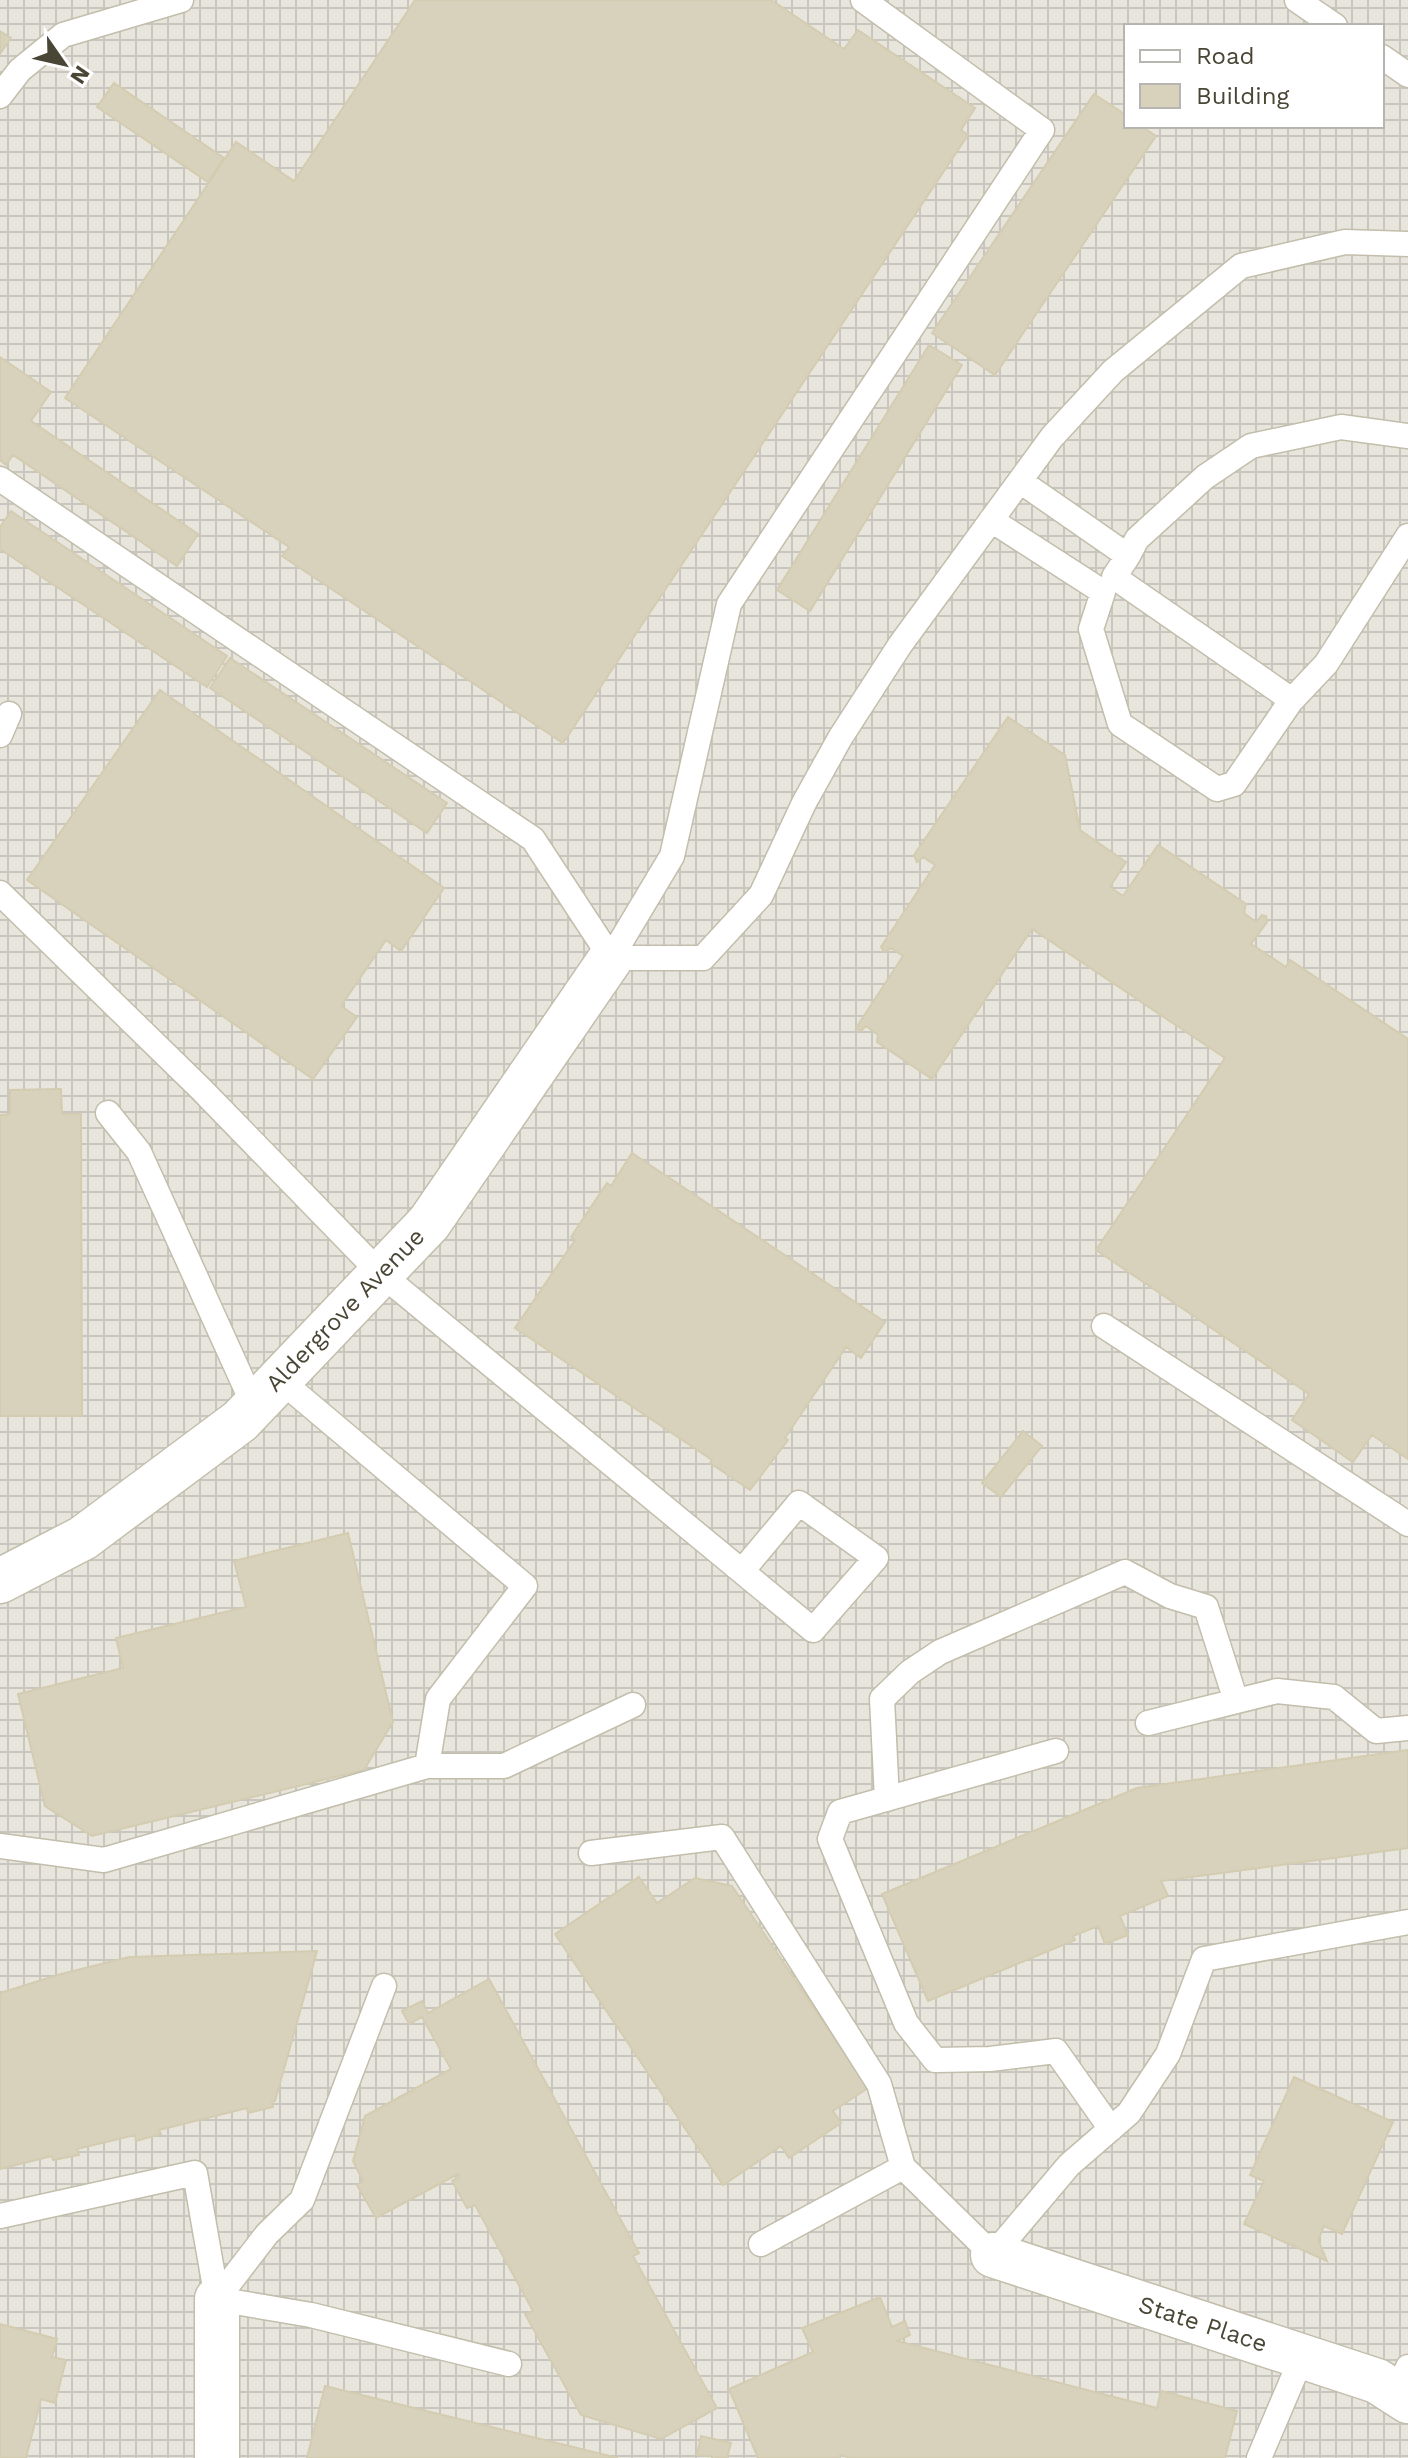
<svg xmlns="http://www.w3.org/2000/svg" width="1408" height="2458" viewBox="0 0 1408 2458" font-family="'Work Sans',sans-serif">
	<defs>
		<pattern id="industrial-grid" width="8" height="8" patternUnits="userSpaceOnUse" patternTransform="scale(2)"><rect width="8" height="8" fill="#e8e5dd"/><path d="M0 4h8M4 0v8" fill="none" stroke="#c8c6be"/></pattern>
	</defs>
	<rect width="100%" height="100%" fill="#f6f4e9"/>
	<path fill="url(#industrial-grid)" fill-rule="evenodd" d="M0 0H1408V2458H0ZM1126 26H1382V126H1126Z"/>
	<path fill="#d8d2bd" stroke="#d4ccb0" stroke-width="2" d="M415 0H771L844 49 858 30 975 108 961 130 968 135 563 743 282 556 289 547 65 398 236 142 294 181Z
		M0 31 11 38 0 54Z
		M114 83 224 158 208 182 97 107Z
		M1094 94 1126 115V126H1141L1156 136 995 375 932 333Z
		M929 345 962 365 810 611 777 590Z
		M0 357 51 392 31 421 198 534 177 566 13 455 6 465 0 460Z
		M11 511 227 656 207 687 0 549V527Z
		M230 658 447 803 427 833 210 688Z
		M160 690 444 888 401 951 386 940 341 1006 357 1017 313 1079 27 880Z
		M1008 717 1065 755 1080 830 1126 862 1110 887 1123 896 1158 845 1246 904 1244 913 1256 922 1262 915 1266 916 1267 922 1251 944 1286 967 1290 960 1408 1039V1459L1372 1435 1353 1462 1292 1420 1309 1394 1096 1250 1225 1058 1032 929 932 1079 877 1042 878 1035 866 1026 861 1031 856 1028 903 956 891 948 884 952 881 947 935 865 923 857 917 862 914 855Z
		M61 1089 62 1114H81L82 1416H0V1115L10 1114V1090Z
		M632 1153 885 1322 861 1358 846 1347 785 1438 788 1440 750 1490 710 1463 712 1460 515 1328 575 1240 571 1237 607 1183 611 1186Z
		M1023 1431 1042 1446 1001 1497 982 1483Z
		M348 1533 393 1722 364 1770 92 1836 45 1806 18 1694 123 1668 116 1638 246 1607 234 1561Z
		M1408 1750V1848L1161 1881 1168 1896 1120 1916 1128 1935 1105 1944 1098 1926 1073 1936 1075 1940 928 2001 882 1894 1137 1788Z
		M639 1877 657 1903 695 1878 732 1886 868 2088 833 2111 841 2123 789 2158 781 2146 723 2185 555 1934Z
		M317 1951 275 2101 272 2102 273 2107 248 2113 247 2108 159 2130 161 2134 136 2141 135 2135 77 2149 79 2155 53 2160 52 2156 0 2169V1993L61 1974 129 1957Z
		M489 1979 639 2253 633 2256 717 2408 661 2439 581 2415 525 2314 533 2311 475 2205 467 2208 452 2181 459 2177 458 2174 376 2218 357 2185 363 2181 353 2161 365 2116 451 2069 422 2017 409 2024 402 2011 422 2001 428 2013Z
		M1294 2077 1393 2122 1342 2234 1324 2226 1318 2240 1327 2261 1244 2224 1264 2181 1250 2175Z
		M880 2297 892 2327 905 2321 910 2335 897 2341 1157 2408 1161 2391 1237 2411 1225 2458H851L840 2455 839 2458H758L729 2389 813 2352 802 2328Z
		M0 2324 57 2339 52 2357 66 2360 55 2403 41 2399 26 2458H0Z
		M325 2386 618 2458H307Z
		M701 2436 731 2443 727 2458 697 2455Z"/>
	<g fill="none" stroke-linecap="round" stroke-linejoin="round">
		<defs>
			<path id="service" d="M1297 0 1335 26
				M1382 57 1408 75
				M0 96 20 70 63 35 181 0
				M0 479 533 839 611 958
				M1020 481 1128 556 1137 539 1205 477 1251 446 1341 427 1408 436
				M991 520 1103 592 1091 629 1120 724 1217 789 1234 784 1293 698
				M1128 556 1114 577 1292 700 1326 664 1408 536
				M0 735 9 714
				M0 893 200 1088 380 1273 813 1630 876 1558 799 1503 742 1571
				M611 958 672 856 729 604 1042 130 863 0
				M611 958H703L761 895 804 803 840 738 900 645 1052 437 1113 371 1241 266 1345 242 1408 244
				M108 1113 139 1152 254 1406
				M1104 1326 1408 1524
				M279 1379 525 1586 438 1699 427 1766
				M1148 1723 1277 1691 1334 1697 1376 1731 1408 1728
				M1056 1751 840 1812 830 1839 906 2023 935 2060 990 2059 1056 2051 1111 2129
				M887 1799 882 1699 910 1672 940 1652 1125 1572 1170 1596 1206 1607 1236 1701
				M0 1846 104 1860 427 1766H504L633 1705
				M591 1853 722 1837 879 2084 903 2167 993 2255 1069 2165 1129 2113 1168 2054 1204 1959 1408 1922
				M0 2216 195 2173 217 2299
				M761 2244 903 2167
				M217 2299 267 2234 302 2200 384 1986
				M217 2299 311 2315 509 2364
				M1396 2394 1408 2367
				M1259 2458 1302 2357"/>
			<path id="minor" d="M0 1581 83 1538 240 1421 429 1223 611 958
				M993 2255 1377 2381 1408 2401
				M217 2458V2299"/>
		</defs>
		<use href="#service" stroke="#c2beab" stroke-width="27"/>
		<use href="#minor" stroke="#c2beab" stroke-width="47"/>
		<use href="#service" stroke="#fff" stroke-width="24"/>
		<use href="#minor" stroke="#fff" stroke-width="44"/>
	</g>
	<g text-anchor="middle" dominant-baseline="central" stroke-width="7" stroke-linejoin="round" paint-order="stroke">
		<g font-size="24" fill="#4a4636" stroke="#fff">
			<text transform="translate(345 1310) rotate(-46)">Aldergrove Avenue</text>
			<text transform="translate(1203 2324) rotate(18)">State Place</text>
		</g>
	</g>
	<rect x="1124" y="24" width="260" height="104" fill="#ffffff" stroke="#b7b5af" stroke-width="2"/>
	<rect x="1140" y="50" width="40" height="12" fill="#ffffff" stroke="#b7b5af" stroke-width="2"/>
	<text x="1196" y="64" font-size="24" fill="#4a4636">Road</text>
	<rect x="1140" y="84" width="40" height="24" fill="#d8d2bd" stroke="#b7b5af" stroke-width="2"/>
	<text x="1196" y="104" font-size="24" fill="#4a4636">Building</text>
	<g transform="translate(64 64) rotate(124)" stroke="#ffffff" stroke-width="6" paint-order="stroke">
	<path d="M0-6L14 30L0 20L-14 30Z" fill="#4a4636"/>
	<text y="-12" font-size="22" font-weight="bold" text-anchor="middle" fill="#4a4636">N</text>
	</g>
</svg>
